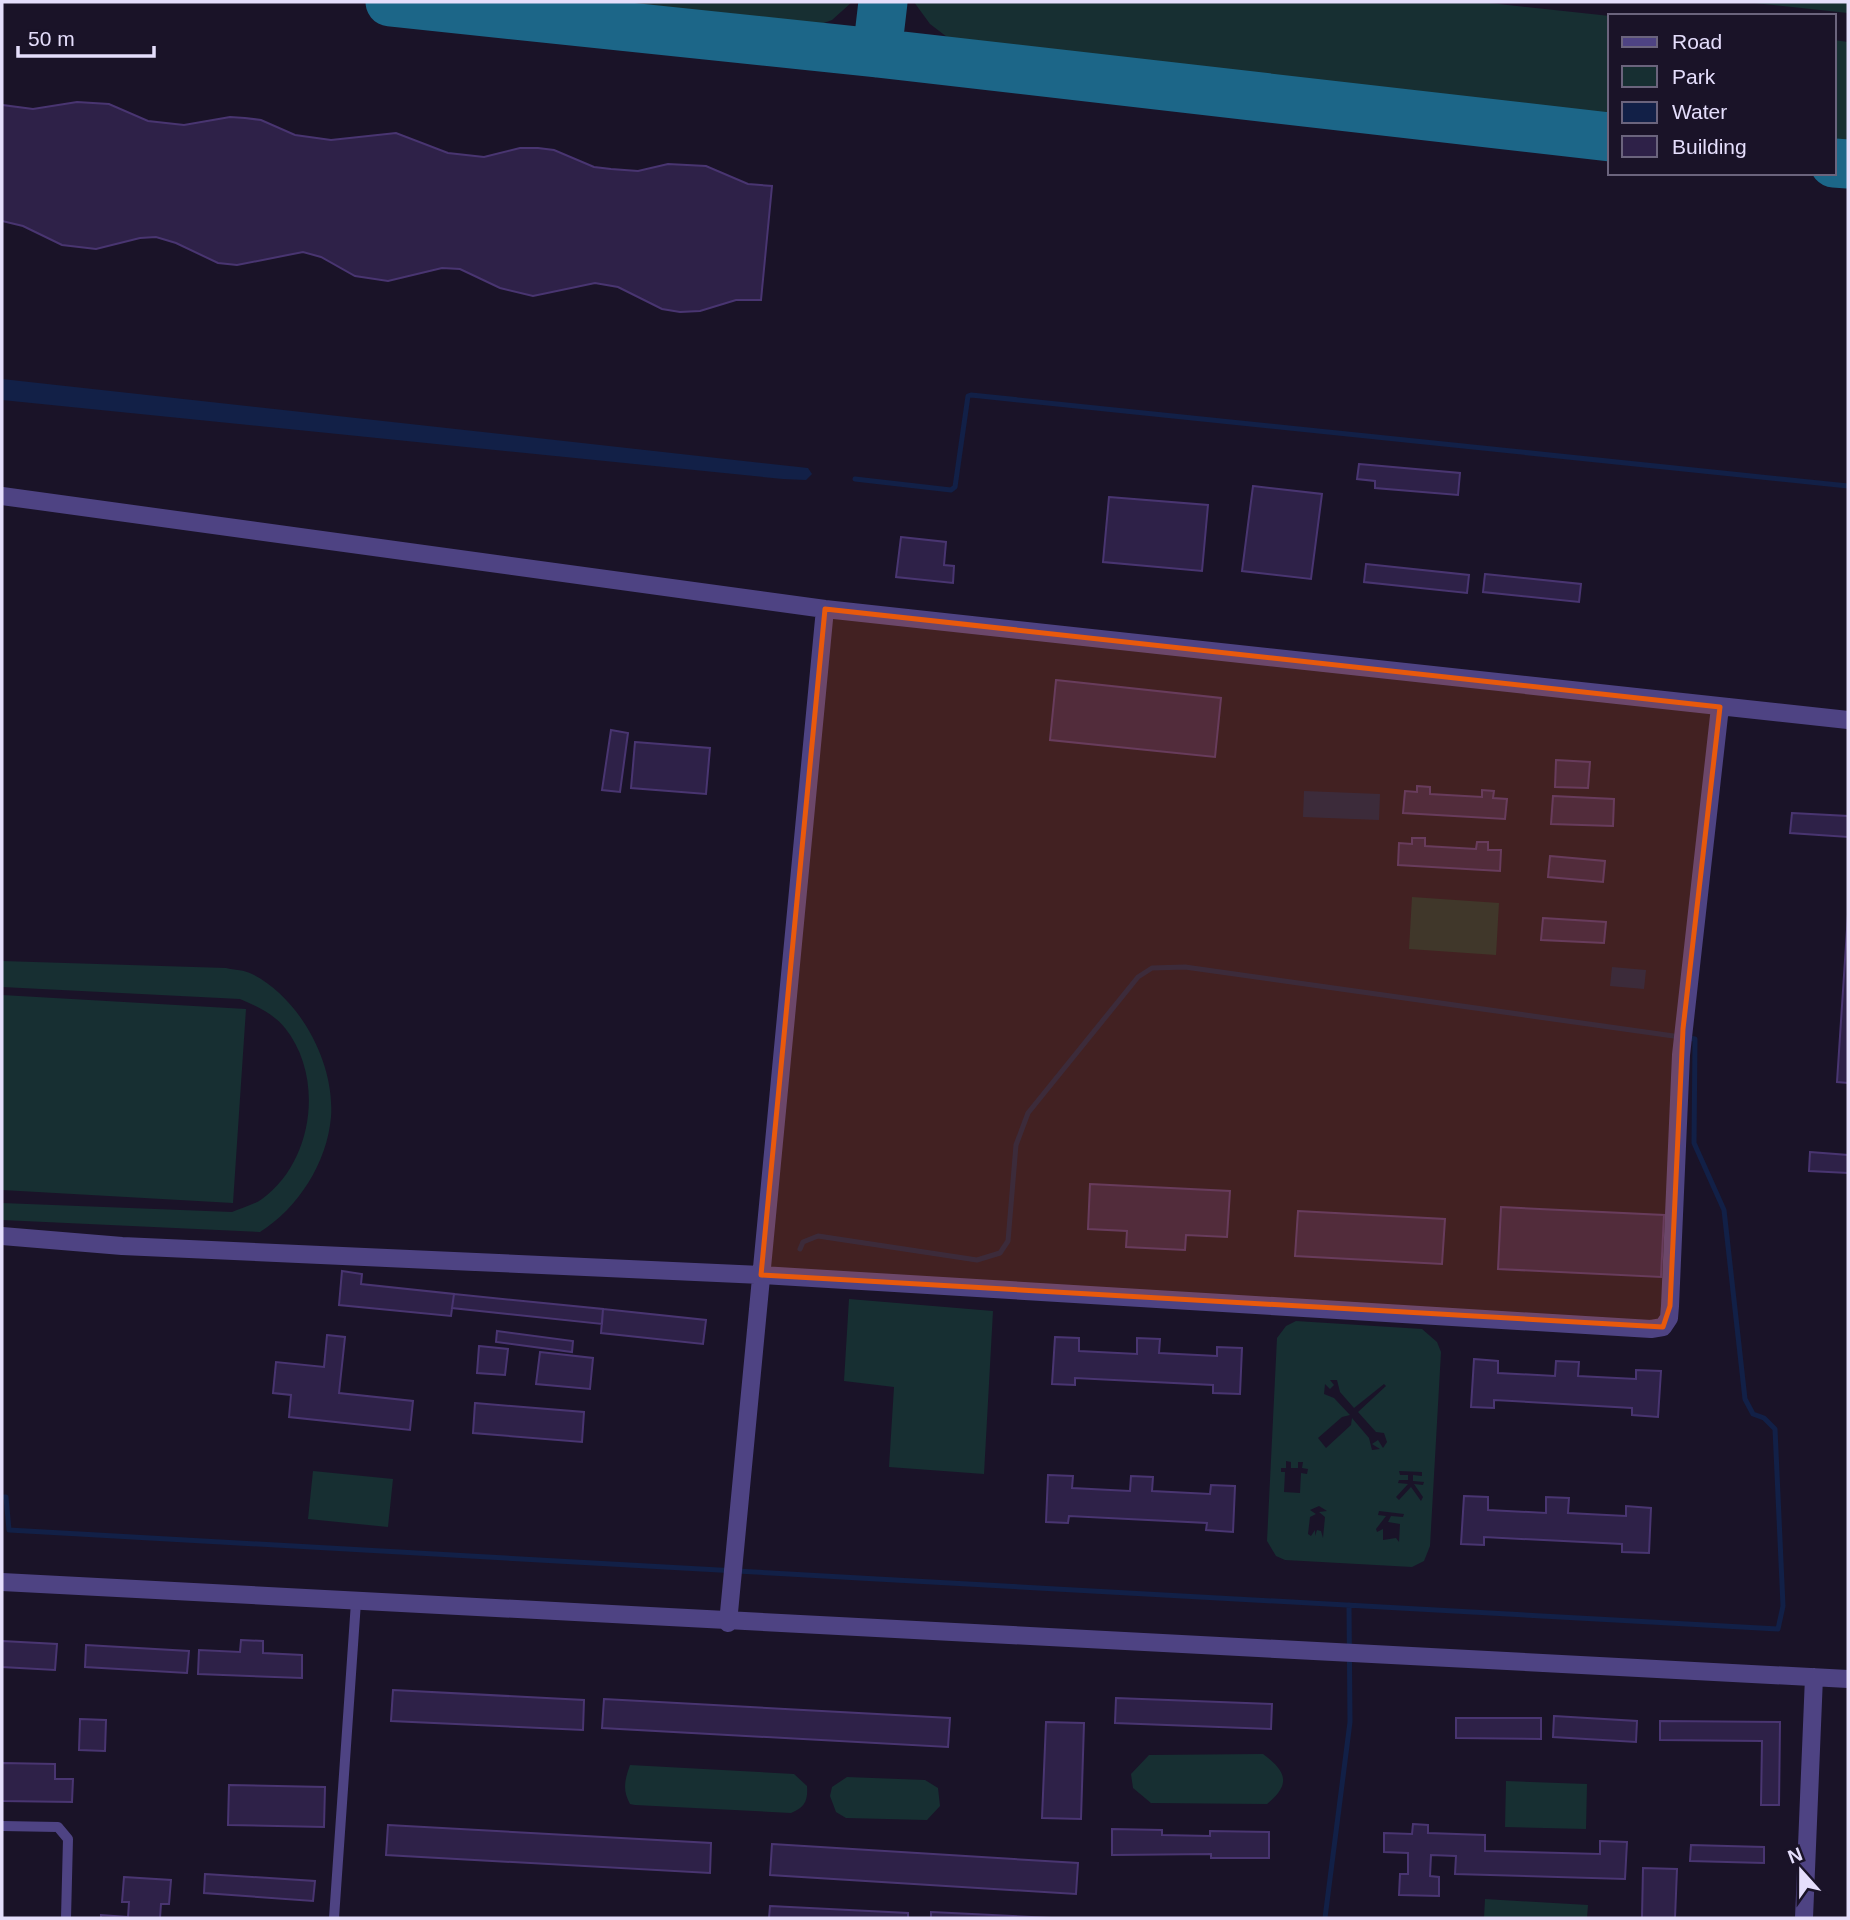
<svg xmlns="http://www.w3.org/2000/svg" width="1850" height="1920" viewBox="0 0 1850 1920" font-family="Helvetica,sans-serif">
	<rect width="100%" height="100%" fill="#1a1328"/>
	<path fill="#172f32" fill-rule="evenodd" d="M506 2H852L832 20 800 32Z
		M914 2H1480L1610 16V121L964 50 930 24Z
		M1745 2H1848V13Z
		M1834 40 1848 42V147L1834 145Z
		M1412 897 1499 903 1496 955 1409 949Z
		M2 961 226 968C234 970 245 970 252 974 300 998 335 1063 331 1117 327 1163 298 1208 260 1232L2 1220V1203L232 1212C241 1208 254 1205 262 1199 313 1162 325 1078 285 1028 274 1014 256 1006 240 999L2 987Z
		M2 995 246 1009 233 1203 2 1190Z
		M849 1299 993 1311 984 1474 889 1467 894 1387 844 1381Z
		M1296 1321 1422 1329 1437 1342 1441 1352 1430 1546 1424 1561 1412 1567 1285 1560 1276 1556 1267 1541 1277 1338 1286 1326ZM1330 1380H1337L1340 1392 1354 1408 1384 1384 1386 1386 1358 1412 1376 1432 1384 1433 1387 1442 1383 1448 1378 1440 1372 1444 1380 1449 1372 1450 1369 1438 1352 1418 1351 1425 1326 1448 1318 1438 1342 1417 1350 1415 1334 1398 1324 1394 1325 1384 1330 1389 1334 1385ZM1286 1461 1291 1462V1468H1298V1462H1303L1302 1468 1308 1469 1307 1474 1301 1473 1300 1493 1284 1492 1285 1472H1281V1468H1286ZM1399 1471 1422 1472V1476L1413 1475V1481L1424 1482 1423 1485 1414 1484 1423 1497 1421 1501 1411 1487 1399 1500 1396 1497 1408 1484 1398 1483 1399 1480H1408V1475H1400ZM1319 1506 1327 1511 1319 1512 1325 1517 1323 1538 1321 1531 1317 1530 1315 1536V1530L1311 1536 1308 1534 1310 1517 1316 1514 1310 1510ZM1379 1511 1404 1514 1403 1517 1391 1516 1388 1522 1400 1524 1399 1542 1396 1538 1383 1540V1529L1377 1532 1376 1529 1386 1516 1378 1515Z
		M313 1471 393 1479 388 1527 308 1519Z
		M1263 1754C1287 1772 1291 1784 1267 1804L1151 1803 1133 1788 1131 1774 1149 1755Z
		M630 1765 794 1774 807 1786C808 1801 805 1807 791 1813L635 1805 630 1804C622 1790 625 1779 630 1765Z
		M847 1777 925 1780 938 1788 940 1806 927 1820 846 1818 836 1812 830 1796 832 1787Z
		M1506 1781 1587 1784 1586 1829 1505 1827Z
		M1485 1899 1588 1905 1587 1918H1484Z"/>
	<path fill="#122047" d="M2 379 808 468 812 474 806 480 783 479 2 400Z
		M1304 791 1380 794 1379 820 1303 817Z
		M1612 967 1646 970 1644 989 1610 986Z"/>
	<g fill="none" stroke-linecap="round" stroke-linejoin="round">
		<path stroke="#122047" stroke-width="5" d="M855 479 951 490 955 487 968 396 971 395 1848 486
			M2 1497H6L9 1530C598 1567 1189 1593 1778 1629L1783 1606 1775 1429 1764 1418 1753 1414 1745 1399 1724 1210 1694 1143 1695 1039 1185 967 1152 968 1138 977 1028 1113 1016 1145 1008 1241 1000 1253 977 1260 818 1236 803 1242 800 1249
			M1325 1918 1350 1722 1349 1605"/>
		<path stroke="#1c6688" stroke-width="49" d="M390 2 877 53 1610 137
			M877 53 883 2
			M1834 163 1848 164"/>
	</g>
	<path fill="#2e2148" stroke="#493571" stroke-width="2" d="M77 102 109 104 148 121 184 125 230 117 245 118 261 120 295 135 331 140 396 133 448 153 484 157 520 148H538L554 150 594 167 611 169 638 171 668 164 706 166 748 184 772 186 761 300H736L700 311 680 312 662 309 618 287 595 283 533 296 500 288 460 269 442 268 388 281 355 276 321 257 303 252 237 265 218 263 176 243 156 237 140 238 96 249 62 245 23 226 2 221V105L33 109Z
		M1359 464 1460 473 1458 495 1375 488V481L1357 479Z
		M1253 486 1322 494 1311 579 1242 571Z
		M1109 497 1208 505 1202 571 1103 562Z
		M901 537 946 542 944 565 954 566 953 583 896 577Z
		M1366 564 1469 575 1467 593 1364 582Z
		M1485 574 1581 584 1579 602 1483 592Z
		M1056 680 1221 698 1215 757 1050 740Z
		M611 730 628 733 620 792 602 790Z
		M635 742 710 748 706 794 631 788Z
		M1556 760 1590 762 1588 788 1555 787Z
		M1417 786 1430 787V794L1482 797V790L1494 791 1493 798 1507 799 1505 819 1403 813 1405 791 1417 792Z
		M1553 796 1614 799 1613 826 1551 824Z
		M1792 813 1848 816V837L1790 833Z
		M1412 838H1425V846L1476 849 1477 842H1488V850H1501L1500 871 1398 865 1399 843 1412 844Z
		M1550 856 1605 861 1603 882 1548 877Z
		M1848 914V1083L1837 1082Z
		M1543 918 1606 922 1604 943 1541 940Z
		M1810 1152 1848 1155V1173L1809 1171Z
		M1090 1184 1230 1191 1227 1237 1186 1235 1185 1250 1126 1247 1127 1231 1088 1229Z
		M1501 1207 1664 1215 1661 1277 1498 1269Z
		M1298 1211 1445 1219 1442 1264 1295 1256Z
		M342 1271 362 1274 361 1284 454 1294 451 1316 339 1305Z
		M454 1294 603 1309 602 1324 452 1308Z
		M603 1309 706 1320 703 1344 601 1333Z
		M497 1331 573 1341 572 1352 496 1342Z
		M327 1335 345 1337 339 1393 413 1401 410 1430 289 1417 291 1395 273 1393 276 1362 324 1367Z
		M1055 1337 1079 1338V1351L1137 1354V1338L1160 1339 1159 1353 1217 1356V1347L1242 1348 1240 1394 1213 1393V1385L1075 1378V1385L1052 1384Z
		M479 1346 508 1349 505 1375 477 1373Z
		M540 1352 593 1358 590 1389 536 1384Z
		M1474 1359 1498 1361V1373L1555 1376 1556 1361 1579 1362 1578 1376 1636 1379V1370L1661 1371 1658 1417 1632 1415V1408L1494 1400V1408L1471 1407Z
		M475 1403 584 1412 582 1442 473 1433Z
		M1048 1475 1073 1476 1072 1488 1130 1491 1131 1476 1153 1477 1152 1491 1210 1494 1211 1485 1235 1486 1233 1532 1206 1530 1207 1523 1069 1516 1068 1523 1046 1522Z
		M1464 1496 1488 1497V1510L1546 1513V1497L1569 1498 1568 1513 1626 1516V1506L1651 1508 1649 1553 1622 1552V1544L1484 1537V1545L1461 1544Z
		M241 1640 263 1641V1653L302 1655V1678L198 1674 199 1650 240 1652Z
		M2 1641 57 1644 55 1670 2 1667Z
		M86 1645 189 1651 187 1673 85 1667Z
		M393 1690 584 1700 583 1730 391 1721Z
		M1116 1698 1272 1704 1271 1729 1115 1723Z
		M604 1699 950 1718 948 1747 602 1728Z
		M1554 1716 1637 1721 1636 1742 1553 1737Z
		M1456 1718H1541V1739L1456 1738Z
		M80 1719 106 1720 105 1751 79 1750Z
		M1660 1721 1780 1722 1779 1805H1761L1762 1741 1660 1740Z
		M1046 1722 1084 1723 1081 1819 1042 1818Z
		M2 1763 55 1764V1779H73L72 1802 2 1801Z
		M229 1785 325 1787 324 1827 228 1825Z
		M1413 1824 1428 1825V1833L1485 1835V1851L1600 1854V1841L1627 1842 1625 1879 1455 1874 1456 1856 1431 1855 1430 1876 1439 1877V1896L1399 1895 1400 1874H1408V1853L1384 1852V1833L1412 1834Z
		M388 1825 711 1843 710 1873 386 1855Z
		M1112 1829 1162 1830V1835L1210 1836V1831L1269 1832V1858H1211V1854L1112 1855Z
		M772 1844 1078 1863 1076 1894 770 1875Z
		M1691 1845 1764 1847V1863L1690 1861Z
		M1643 1868 1677 1869 1675 1918H1642Z
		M205 1874 315 1881 313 1901 204 1893Z
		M124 1877 171 1880 169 1904H161L160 1918H101V1915L128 1917 129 1902H122Z
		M770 1906 908 1913V1918H769Z
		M931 1912 1052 1918H931Z"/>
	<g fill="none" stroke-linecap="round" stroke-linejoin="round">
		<path stroke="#4e4383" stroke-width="10" d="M2 1826 58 1827 68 1839 66 1918
			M334 1918 356 1602"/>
		<path stroke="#4e4383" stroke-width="18" d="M2 496 825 609 1848 720
			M2 1236 122 1246 761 1275 1651 1329 1663 1327 1669 1318 1670 1306 1681 1055 1720 707
			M2 1582 1848 1679
			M728 1623 825 609
			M1804 1918 1814 1677"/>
	</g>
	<path fill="#e8590c" fill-opacity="0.2" stroke="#e8590c" stroke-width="5" stroke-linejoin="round" d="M825 609 1720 707 1683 1029 1670 1306 1663 1327 761 1275Z"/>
	<rect width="1850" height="1920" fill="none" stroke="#e5defc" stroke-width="7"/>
	<rect x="1608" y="14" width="228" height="161" fill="#1a1328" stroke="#6b647d" stroke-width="2"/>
	<rect x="1622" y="37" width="35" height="10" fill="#4e4383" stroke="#6b647d" stroke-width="2"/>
	<text x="1672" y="49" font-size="21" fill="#e5defc">Road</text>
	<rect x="1622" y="66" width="35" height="21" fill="#172f32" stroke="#6b647d" stroke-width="2"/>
	<text x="1672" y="84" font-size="21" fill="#e5defc">Park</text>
	<rect x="1622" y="102" width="35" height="21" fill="#122047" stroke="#6b647d" stroke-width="2"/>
	<text x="1672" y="119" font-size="21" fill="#e5defc">Water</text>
	<rect x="1622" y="136" width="35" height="21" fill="#2e2148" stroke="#6b647d" stroke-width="2"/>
	<text x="1672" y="154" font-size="21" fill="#e5defc">Building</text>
	<g transform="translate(1801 1871) rotate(339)" stroke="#1a1328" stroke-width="5" paint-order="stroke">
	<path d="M0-5L12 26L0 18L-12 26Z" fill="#e5defc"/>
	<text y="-10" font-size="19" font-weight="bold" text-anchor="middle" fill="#e5defc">N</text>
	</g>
	<path d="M18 46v10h136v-10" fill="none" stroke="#e5defc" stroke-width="3.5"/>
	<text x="28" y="46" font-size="21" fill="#e5defc" stroke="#1a1328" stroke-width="5" paint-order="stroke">50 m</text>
</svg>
